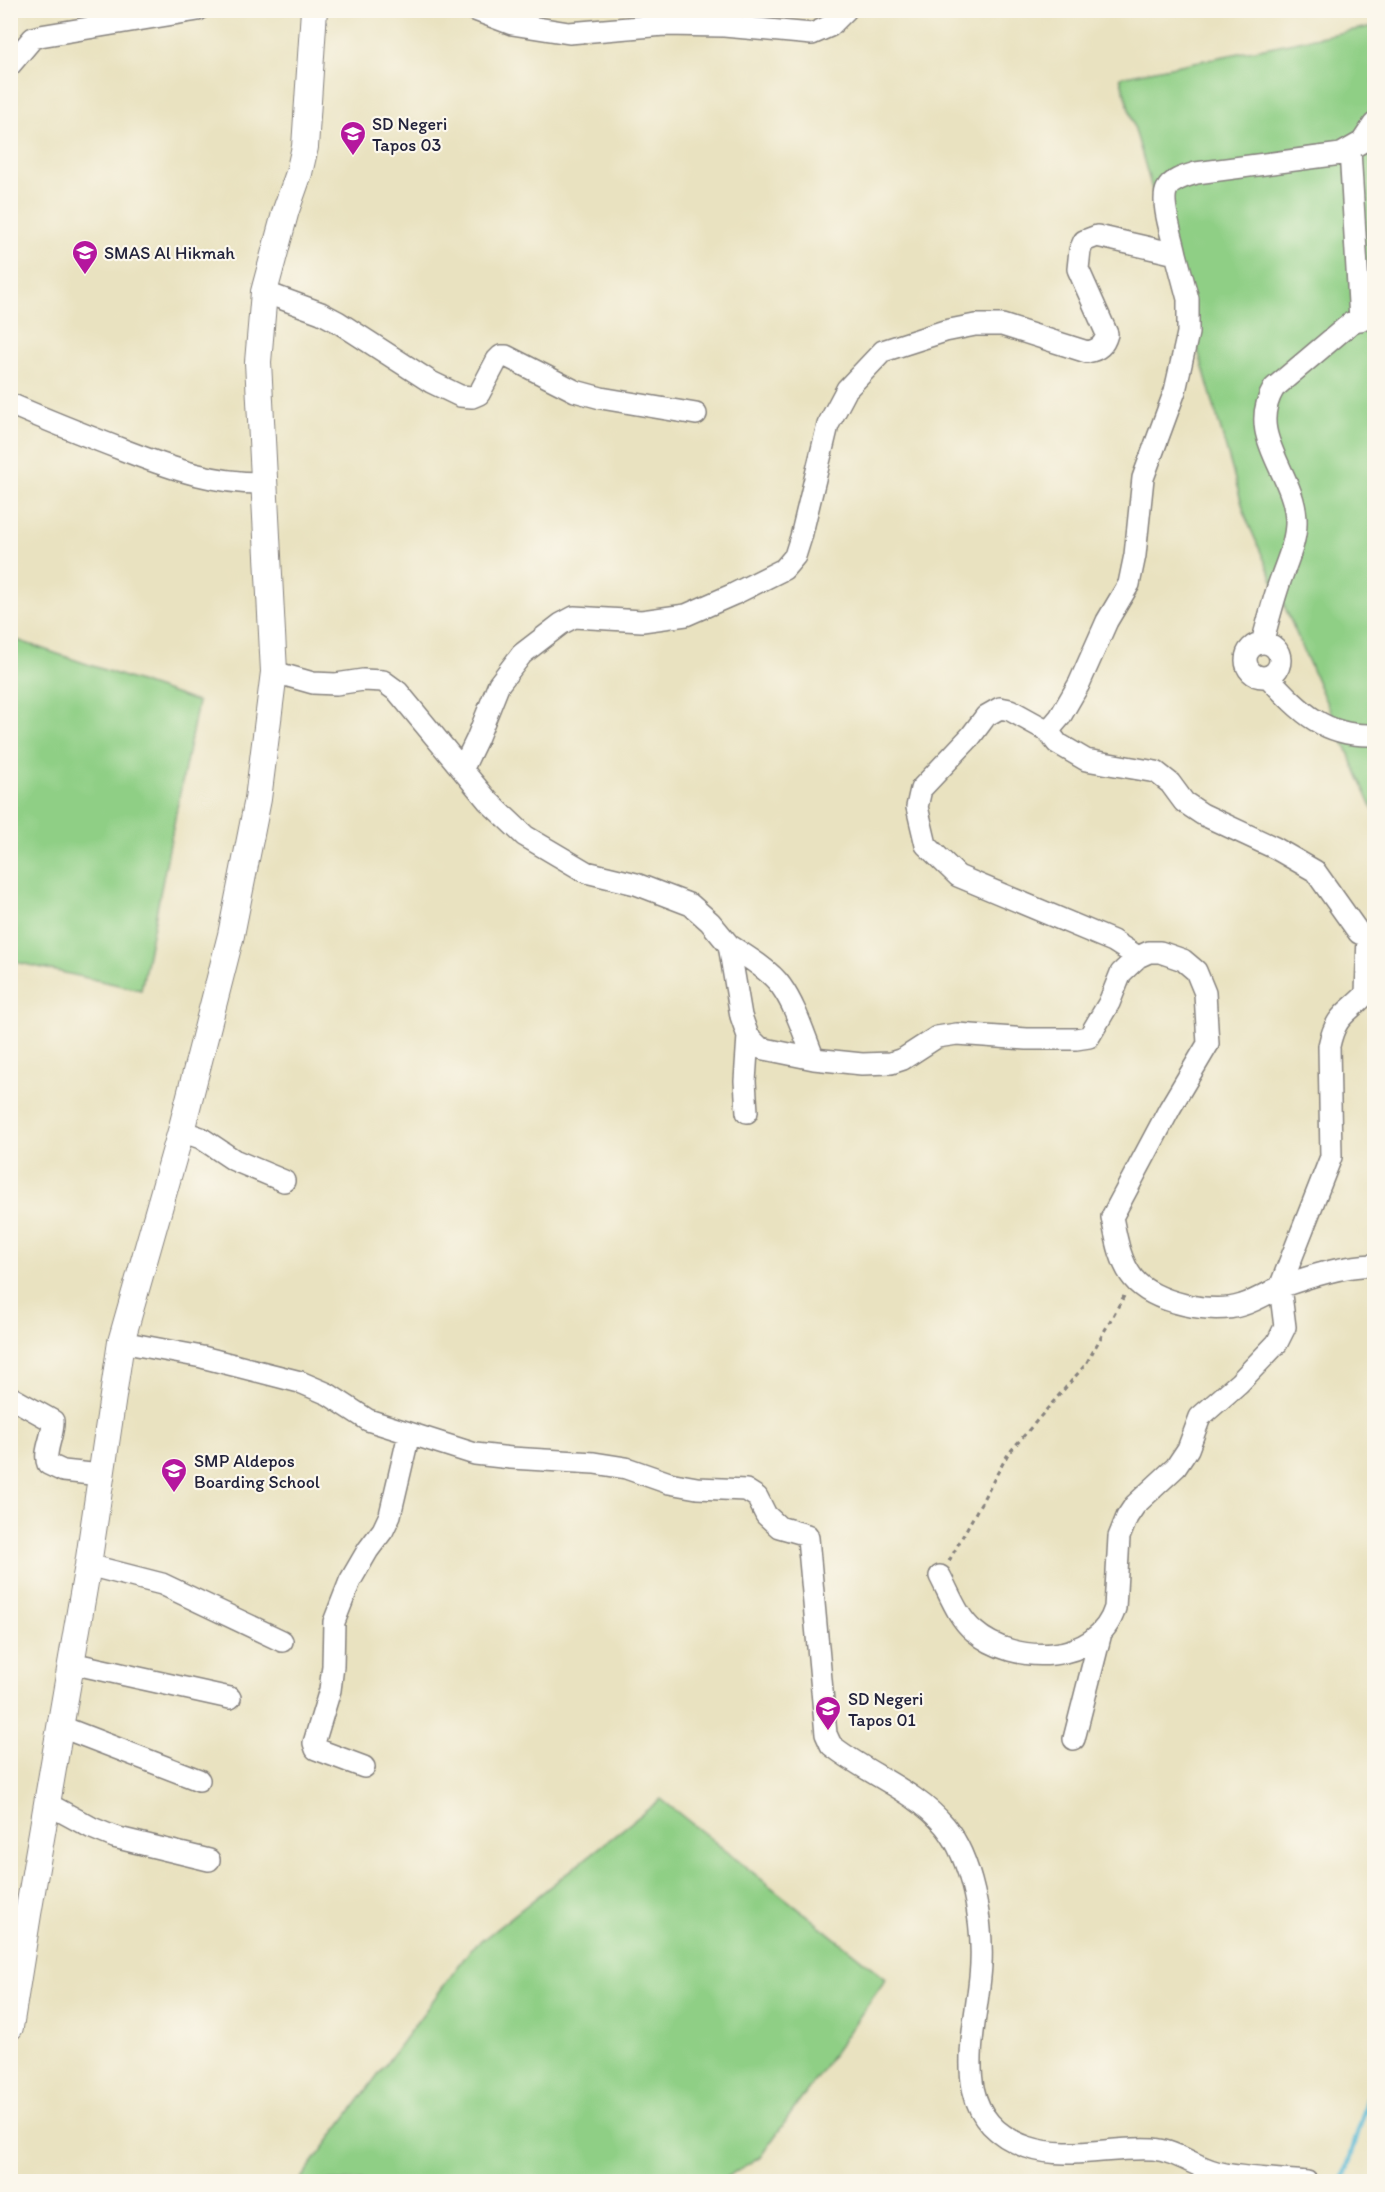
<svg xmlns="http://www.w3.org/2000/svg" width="1385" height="2192" viewBox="0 0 1385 2192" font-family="Itim,sans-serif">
	<rect width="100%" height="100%" fill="#fbf7ec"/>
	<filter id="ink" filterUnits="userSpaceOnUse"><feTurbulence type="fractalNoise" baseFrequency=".0167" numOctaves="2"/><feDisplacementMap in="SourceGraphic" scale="12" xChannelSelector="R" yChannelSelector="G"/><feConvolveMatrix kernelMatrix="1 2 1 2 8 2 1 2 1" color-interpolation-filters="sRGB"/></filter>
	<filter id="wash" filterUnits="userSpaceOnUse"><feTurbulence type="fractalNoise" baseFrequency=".008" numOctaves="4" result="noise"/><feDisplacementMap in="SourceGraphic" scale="24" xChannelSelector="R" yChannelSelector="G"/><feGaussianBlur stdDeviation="1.35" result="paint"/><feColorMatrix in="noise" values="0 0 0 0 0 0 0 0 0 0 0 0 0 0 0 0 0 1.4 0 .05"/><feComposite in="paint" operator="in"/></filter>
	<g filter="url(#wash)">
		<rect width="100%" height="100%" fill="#e9e2c0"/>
		<path fill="#8fcf85" stroke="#587860" stroke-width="1.5" d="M1374 26V812L1246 518 1120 77Z
			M11 638 198 702 141 990 11 961Z
			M661 1799 886 1979 761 2156 720 2181H299L471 1949Z"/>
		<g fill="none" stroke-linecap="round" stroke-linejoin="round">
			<path stroke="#55b8d4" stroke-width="5" d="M1343 2182 1374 2078"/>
		</g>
	</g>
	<g filter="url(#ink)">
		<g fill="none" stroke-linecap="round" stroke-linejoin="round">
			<defs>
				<path id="minor" d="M475 10 512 24 569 33 664 25 724 26 812 34 830 26 846 10
					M10 65 33 38 40 36 198 10
					M1350 150 1360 320
					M264 292 321 313 338 322 431 382 460 396 472 397 479 394 497 360 501 356H506L575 391 601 398 696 414
					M10 404C49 421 87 436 126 451 173 469 215 484 265 483
					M1246 660a17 17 0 1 1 34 0a17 17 0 1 1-34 0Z
					M1262 643C1268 622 1273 601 1280 581 1287 561 1297 540 1296 519 1294 472 1245 436 1274 388L1351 323C1359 319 1367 317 1374 321
					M274 672 313 683 336 684 363 680 383 681 398 692 488 801 525 836 586 872 636 884 691 905 710 922 729 945 741 1016 748 1036 760 1048 814 1059 862 1064 891 1063 903 1059 937 1037 957 1034 1027 1039H1076L1089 1037 1109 1003 1121 973 1138 957 1149 952H1160L1183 960 1196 971 1205 993 1208 1044 1170 1108 1112 1217C1116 1237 1120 1262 1133 1278 1153 1303 1213 1315 1242 1305 1255 1301 1268 1293 1280 1287L1331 1157 1329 1046C1336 1014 1346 1015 1366 994L1368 936
					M1268 677C1301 712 1324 737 1374 735
					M1048 731 1057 743 1086 760 1156 772 1170 783 1184 802 1202 814 1275 848 1315 871 1359 933 1368 936 1374 934
					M463 768 477 739 499 684 522 654 561 624 574 617 642 621 686 615 734 594 784 569 795 556 801 537 828 425 847 389 883 351 945 331 975 325H1002L1087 352C1099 350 1104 345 1107 334L1078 269 1080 250 1084 241 1097 236 1176 254C1173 238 1160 202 1167 189 1172 179 1187 176 1196 173L1341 154 1362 142 1374 124
					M729 945C745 955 771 971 781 986 796 1007 804 1035 814 1059
					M1138 957 1113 941 958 876 926 845 917 807 921 789 971 736 986 716 1000 708 1010 710 1048 731 1060 717 1079 684 1107 621 1129 584 1135 555 1143 478 1175 391 1188 333V299L1176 254
					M747 1112 745 1081 748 1036
					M181 1131 201 1138 234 1160 284 1181
					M121 1342 202 1357 300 1382 328 1394 368 1420 475 1454 511 1458 594 1463 626 1468 669 1483 697 1488 746 1490 757 1497 766 1515 779 1527 807 1535 808 1538 826 1734 831 1745C867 1774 915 1790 945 1826 972 1859 983 1923 981 1964 978 2030 942 2117 1027 2147 1068 2161 1111 2146 1153 2149 1176 2151 1194 2166 1216 2172 1242 2179 1279 2179 1307 2182
					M10 1397 53 1421C54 1435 43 1452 48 1464L63 1471 101 1475
					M88 1565 162 1584 282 1641
					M940 1576C950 1595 958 1618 974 1631 1013 1666 1098 1665 1115 1608L1119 1537 1127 1517 1135 1505 1176 1467 1188 1449 1200 1417 1239 1383 1277 1343 1285 1327 1280 1287C1311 1276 1342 1266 1374 1265
					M71 1663 230 1698
					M59 1726 199 1780
					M1074 1739 1101 1633
					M364 1767 316 1749 314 1743 330 1690 333 1666 334 1622 350 1581 368 1550 383 1530 390 1515 409 1434
					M46 1803 92 1828 114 1837 209 1860"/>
				<path id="tertiary" d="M10 2027 28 1914 88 1565 121 1342 181 1131 231 935 258 799 274 672 258 362 264 292 286 210 299 173 305 147 314 10"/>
			</defs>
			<use href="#minor" stroke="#86827e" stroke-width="24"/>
			<use href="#tertiary" stroke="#86827e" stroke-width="28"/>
			<path stroke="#86827e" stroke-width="3" stroke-dasharray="4.5 4.5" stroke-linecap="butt" d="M949 1561 1008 1454 1086 1364 1124 1296"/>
			<use href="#minor" stroke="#fff" stroke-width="21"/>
			<use href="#tertiary" stroke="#fff" stroke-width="26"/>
		</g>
	</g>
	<defs>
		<symbol id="school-pin" viewBox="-11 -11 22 30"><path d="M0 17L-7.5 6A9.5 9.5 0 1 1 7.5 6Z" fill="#b5179e" stroke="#fbf7ec"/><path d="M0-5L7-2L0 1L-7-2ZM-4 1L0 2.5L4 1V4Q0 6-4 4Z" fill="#fff"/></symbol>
	</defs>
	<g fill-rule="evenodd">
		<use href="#school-pin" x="338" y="119" width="30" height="40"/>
		<use href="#school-pin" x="70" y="238" width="30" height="40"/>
		<use href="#school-pin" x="159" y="1456" width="30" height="40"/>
		<use href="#school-pin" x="813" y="1694" width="30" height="40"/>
	</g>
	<g text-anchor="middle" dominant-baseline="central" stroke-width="4.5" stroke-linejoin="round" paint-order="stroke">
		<g font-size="18" fill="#22223b" stroke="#fbf7ec" text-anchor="start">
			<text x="372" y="124">SD Negeri<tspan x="372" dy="21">Tapos 03</tspan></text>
			<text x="104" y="253">SMAS Al Hikmah</text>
			<text x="194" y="1461">SMP Aldepos<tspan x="194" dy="21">Boarding School</tspan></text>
			<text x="848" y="1699">SD Negeri<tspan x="848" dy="21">Tapos 01</tspan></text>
		</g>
	</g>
	<rect width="1385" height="2192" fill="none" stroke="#fbf7ec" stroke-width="36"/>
</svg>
